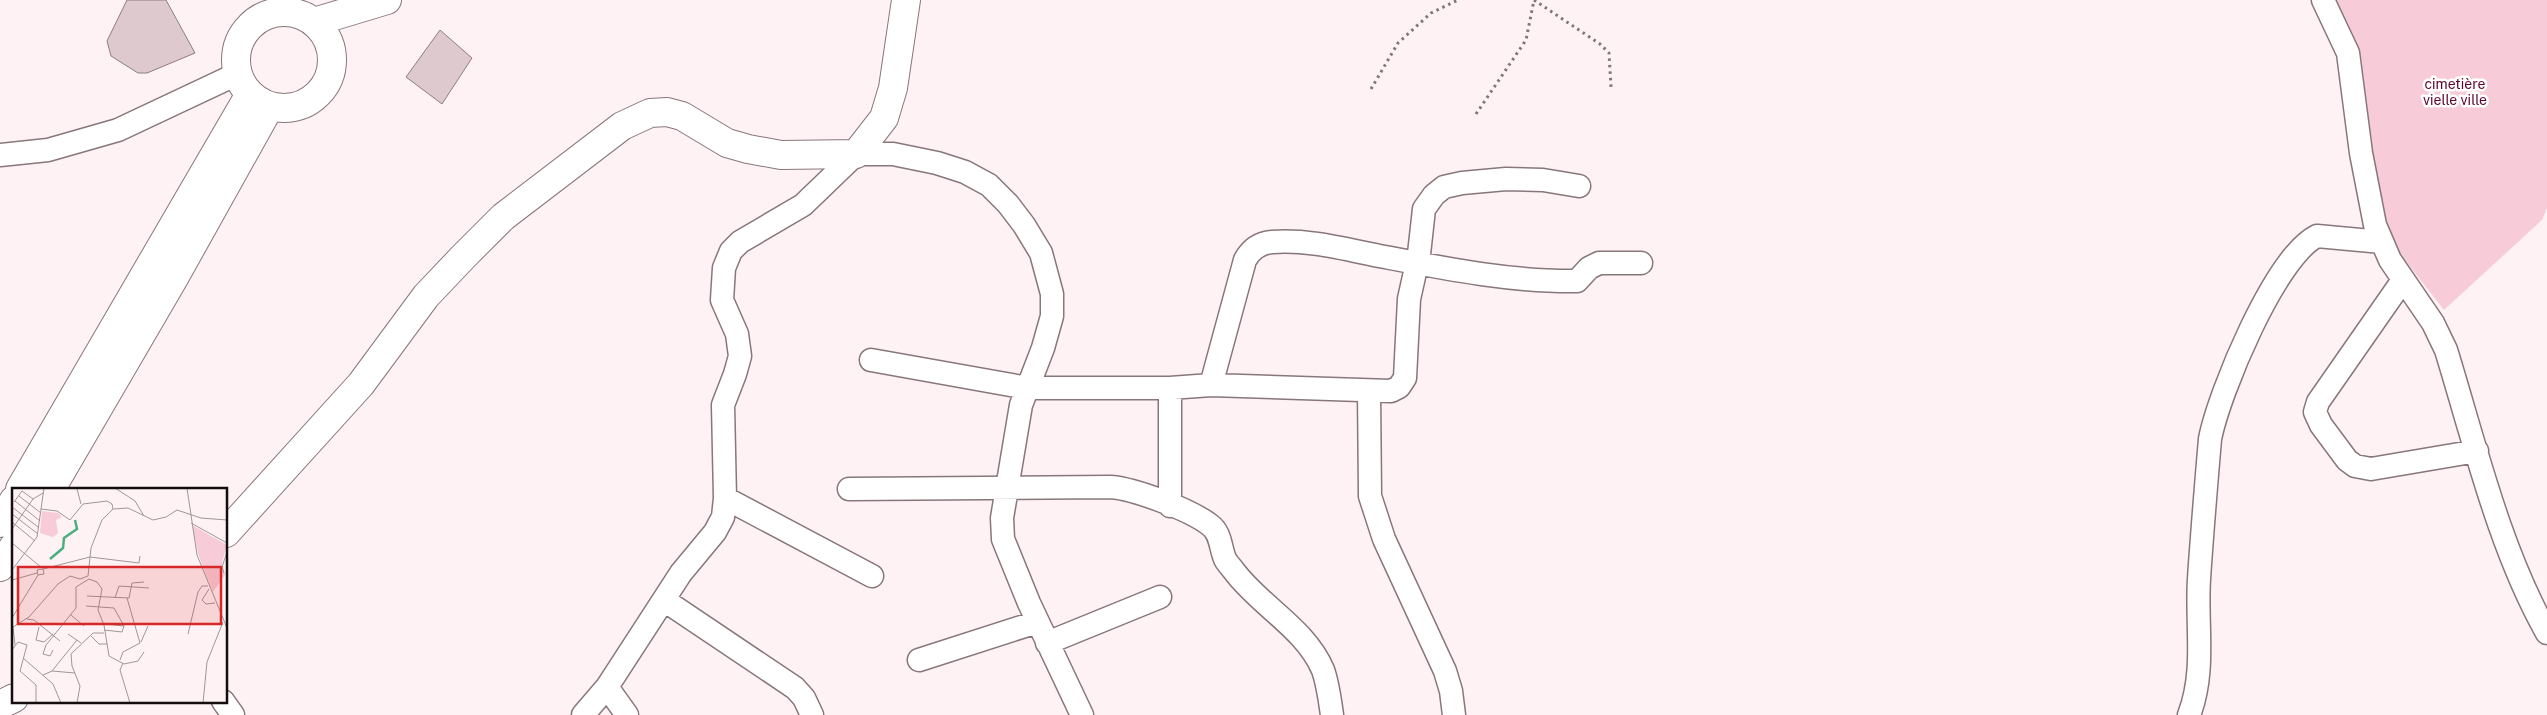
<svg xmlns="http://www.w3.org/2000/svg" width="2547" height="715" viewBox="0 0 2547 715" font-family="'Public Sans',sans-serif">
	<rect width="100%" height="100%" fill="#fef2f5"/>
	<path fill="#f7ccd8" d="M2335 0H2547V208L2542 220 2444 310 2394 246 2382 205 2353 38Z"/>
	<path fill="#ddc9ce" stroke="#8f7c81" d="M127 0H166L195 53 147 73H138L111 56 107 41Z
		M440 30 472 58 442 104 406 77Z"/>
	<g fill="none" stroke-linecap="round" stroke-linejoin="round">
		<defs>
			<path id="minor" d="M279 0 295 13
				M2323 0 2348 53 2361 153 2375 225 2390 260 2433 323 2446 350C2475 444 2499 548 2547 633
				M0 155 48 150 118 130 237 74
				M2403 280 2318 402 2315 412 2321 425 2347 460 2355 466 2371 469 2477 451
				M871 360 1028 388H1170L1211 385 1391 391 1399 387 1405 378 1409 299 1419 254 1424 209 1434 195 1444 187 1462 183 1506 179 1543 180 1579 186
				M1211 385 1245 260C1251 249 1260 243 1272 242 1310 239 1348 250 1385 257 1447 269 1513 282 1577 281L1589 268 1599 263H1641
				M1369 391 1370 496 1384 539 1445 671 1451 691 1454 715
				M849 489 1111 487C1135 489 1191 510 1210 525 1221 533 1220 547 1225 559 1227 563 1231 567 1234 571 1260 606 1305 628 1323 670 1328 684 1330 701 1332 715
				M725 498 872 576
				M1170 506V388
				M664 600 795 688 804 698 812 715
				M1047 643 1160 597
				M919 660 1037 622
				M607 687 627 715
				M223 701 233 715
				M583 715 607 687 681 573 715 532 723 517 725 498 723 405 735 374 740 356 737 334 722 300 724 268 731 251 740 242 803 205 856 154H893L937 163 965 172 989 185 1008 204 1024 225 1041 253 1052 294V316L1043 348 1021 405 1002 518 1003 539 1029 603 1082 715
				M2189 715C2206 671 2196 625 2199 579 2202 533 2206 486 2210 439 2219 393 2275 257 2317 236L2382 242"/>
			<path id="major" d="M236 60a48 48 0 1 1 96 0a48 48 0 1 1-96 0Z
				M314 22 387 0
				M20 489 250 94
				M51 489 174 278 270 106
				M0 523 14 500
				M226 533 361 384 426 296 463 257 503 217 622 126 650 113 667 112 682 116 727 143 748 149 781 155 856 154 884 118 893 88 906 0
				M0 567 14 546
				M0 705 14 698"/>
		</defs>
		<use href="#minor" stroke="#88767b" stroke-width="25"/>
		<use href="#major" stroke="#88767b" stroke-width="30"/>
		<path stroke="#7f7678" stroke-width="3" stroke-dasharray="2.5 4" stroke-linecap="butt" d="M1534 0 1600 44 1609 53 1611 87
			M1371 89 1398 43 1431 13 1458 0
			M1476 114 1526 40 1534 0"/>
		<use href="#minor" stroke="#fff" stroke-width="22"/>
		<use href="#major" stroke="#fff" stroke-width="28"/>
	</g>
	<g text-anchor="middle" dominant-baseline="central" stroke-width="5" stroke-linejoin="round" paint-order="stroke">
		<g font-size="14" fill="#5c032e" stroke="#fff">
			<text x="2455" y="84">cimetière<tspan x="2455" dy="16">vielle ville</tspan></text>
		</g>
	</g>
	<g transform="translate(12 488)">
		<rect width="215" height="215" fill="#fef2f5"/>
		<path d="M30 23 46 25 50 29 44 32 46 45 41 49 28 45ZM180 37 215 57 210 74 213 87 201 104 186 66Z" fill="#f7ccd8"/>
		<path fill="none" stroke="#49b07e" stroke-width="2.5" d="M38 71 51 60 52 50 65 41 63 32"/>
		<path fill="none" stroke="#a09699" stroke-width="1" d="M103 0 123 13 132 28M175 0 185 67 215 140M65 1 69 16M7 8 29 25M3 13 28 33M2 14 10 3 21 11M0 19 26 39M29 21 45 23 58 32 71 16 95 13 100 16 101 21M0 26 26 46M0 34 23 53M179 35 215 55M0 41 21 11 31 5M0 55 30 80M78 69 127 75 128 68M31 81 78 69M0 82 25 49 32 0M212 85 210 79 215 64M0 92 25 85M197 101 190 112 194 116 203 115M75 108 117 110 120 95 132 94M103 110 107 98 137 100M74 118 102 120 112 138 92 136M59 127 72 138M0 130 26 87 25 82 31 81 32 86 26 87M15 131 22 132 48 153M27 139 24 152 32 154 41 146M92 142 110 144 112 138M56 146 69 155M176 146 186 104 190 98H196M79 148 87 156H95M129 154 136 138M3 157 1 139 17 129 46 96 58 88 68 91 76 88 79 60 90 32 101 21 116 20 141 32 154 29 165 22 189 30 215 32M0 162 6 154 15 157 8 183 24 197V215M41 162 38 168 31 166 34 157 64 120V99L77 91 85 94 90 101 86 122 92 137 97 168 112 176 126 173 132 164M11 170 41 196 49 215M108 172 111 164 128 155 115 110M111 175 108 182 118 215M40 183 65 152M31 187 40 183 63 185M65 215 68 198 60 178 59 166 81 145H92M191 215 195 174 211 134"/>
		<path fill="#d62828" fill-opacity="0.15" stroke="#d62828" stroke-width="2.5" d="M6 79H209V136H6Z"/>
		<rect width="215" height="215" fill="none" stroke="#140d0f" stroke-width="2.5"/>
	</g>
</svg>
